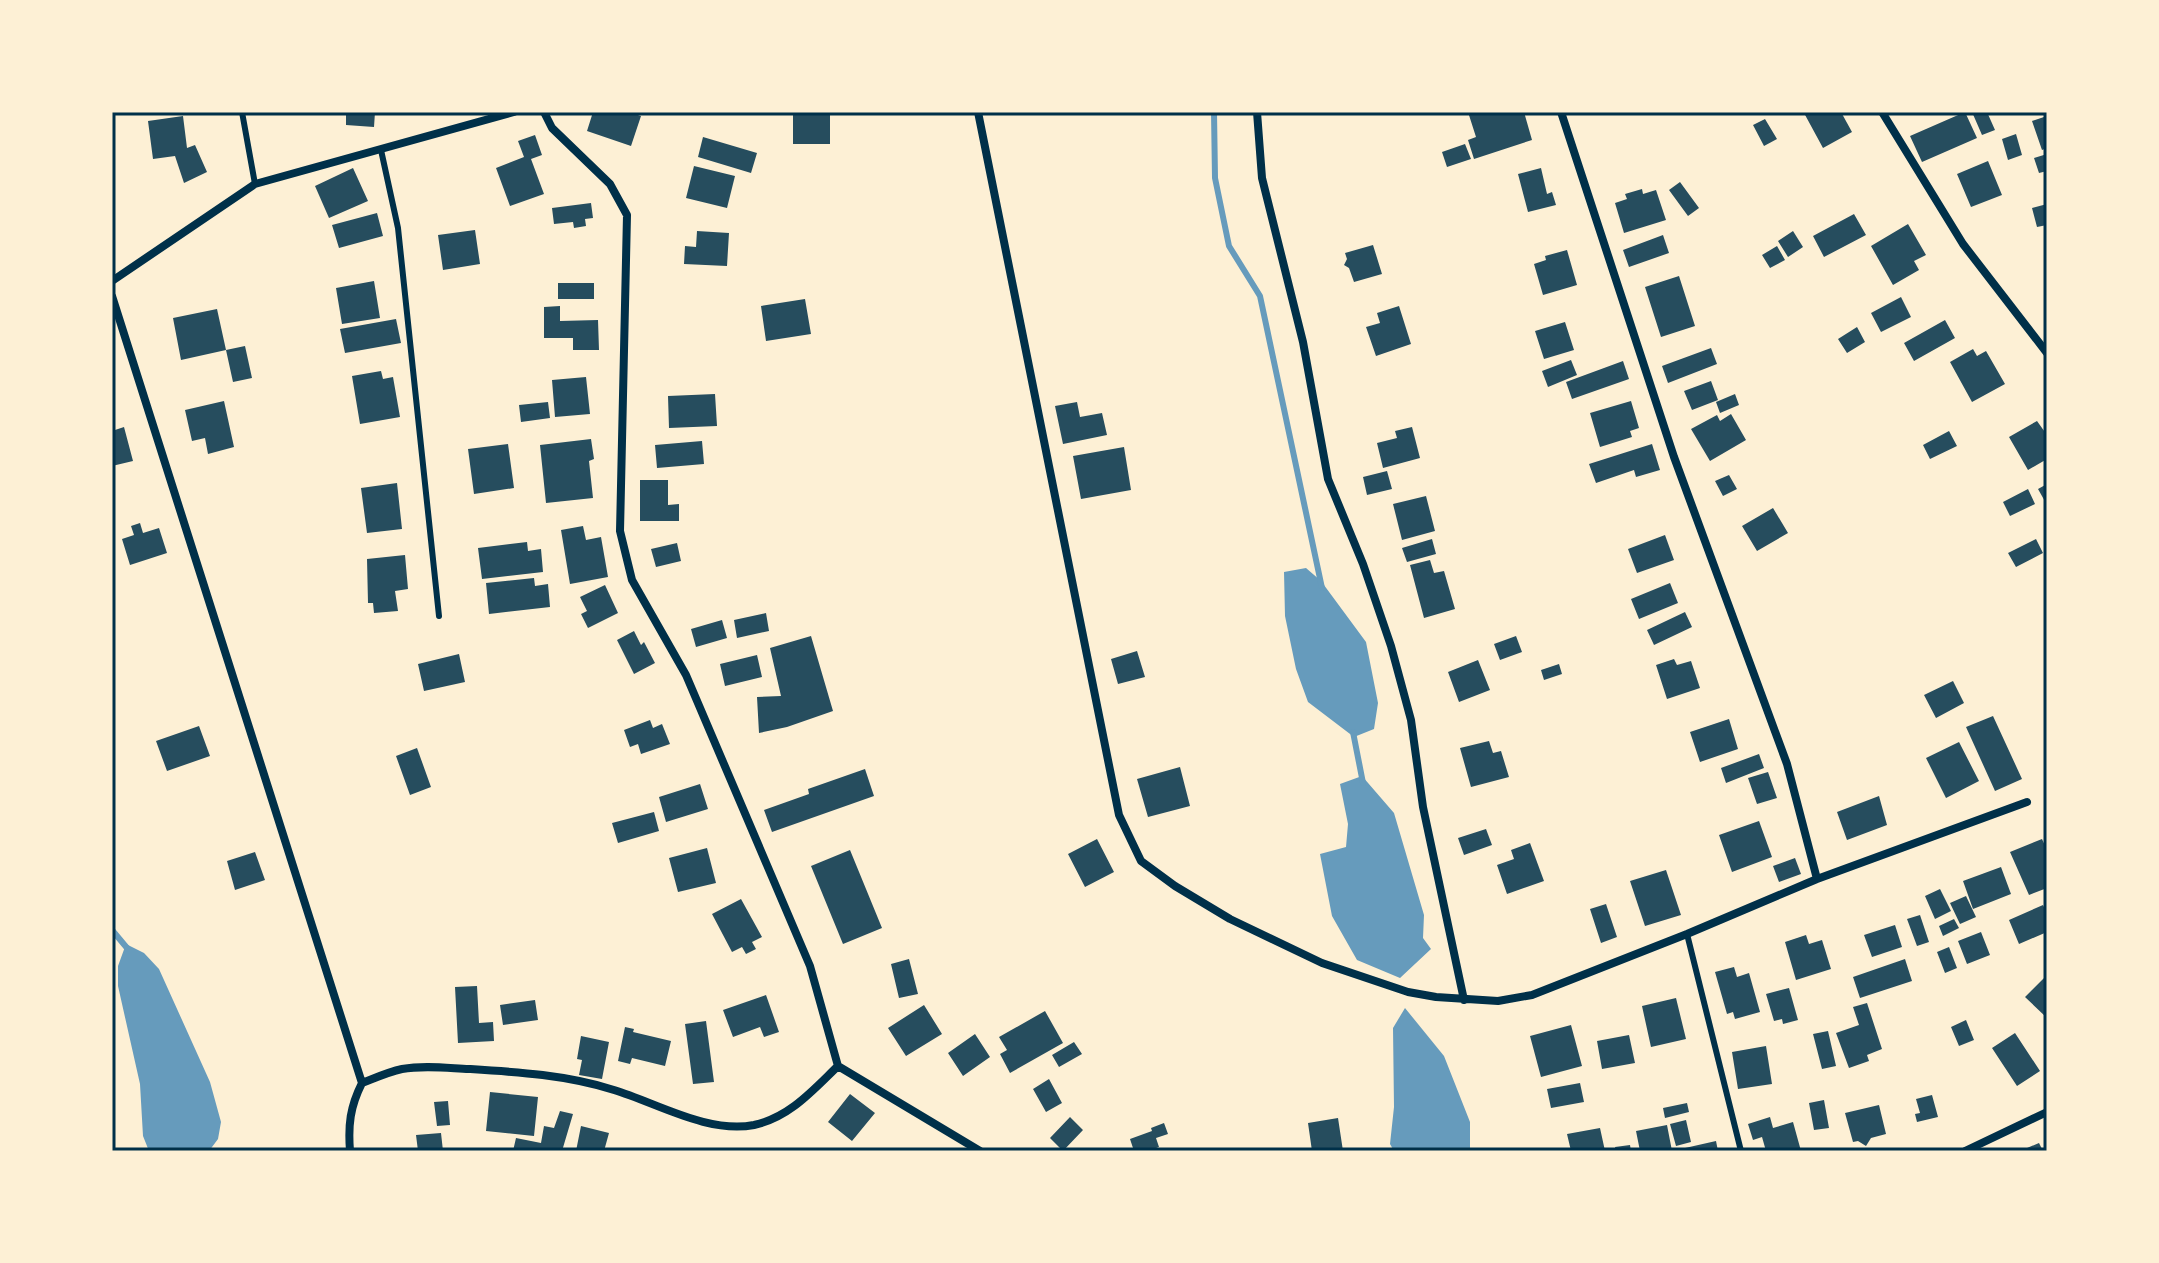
<svg xmlns="http://www.w3.org/2000/svg" width="2159" height="1263" viewBox="0 0 2159 1263" font-family="Lato,sans-serif">
	<rect width="100%" height="100%" fill="#fdf0d5"/>
	<path fill="#669bbc" d="M1306 568 1321 581 1366 642 1378 703 1374 729 1354 737 1308 702 1296 669 1285 616 1284 572Z
		M1362 776 1394 813 1424 915 1423 938 1431 949 1400 978 1357 960 1332 916 1320 854 1346 847 1348 824 1340 784Z
		M126 944 144 953 159 969 210 1082 221 1122 218 1139 209 1151H149L143 1136 140 1084 118 986V966Z
		M1405 1008 1444 1056 1470 1122V1151H1394L1390 1144 1394 1107 1393 1028Z"/>
	<g fill="none" stroke-linecap="round" stroke-linejoin="round">
		<path stroke="#669bbc" stroke-width="6" d="M1214 112 1215 178 1229 246 1260 296 1322 588
			M1353 732 1363 783
			M112 930 127 948"/>
	</g>
	<path fill="#264d5e" d="M346 112H375L374 127 346 125Z
		M593 112H629L641 116 631 146 587 131Z
		M793 112H830V144H793Z
		M1468 112H1524L1532 140 1474 159 1468 140 1476 137Z
		M1806 112H1841L1852 132 1823 148 1804 113Z
		M1965 112 1977 138 1922 162 1910 136Z
		M1972 112H1987L1995 130 1982 135Z
		M183 116 187 148 195 145 207 172 184 183 175 156 153 159 148 121Z
		M2047 116V148L2042 150 2032 121Z
		M1765 119 1777 139 1764 146 1753 125Z
		M2016 134 2022 155 2008 160 2002 139Z
		M535 135 542 155 531 159 544 194 510 206 496 168 524 157 518 141Z
		M703 137 757 153 751 173 698 157Z
		M1465 144 1471 159 1447 167 1442 152Z
		M2047 154V171L2039 173 2034 158Z
		M1988 161 2002 195 1971 207 1957 174Z
		M694 166 735 176 727 208 686 198Z
		M353 168 368 201 329 218 315 186Z
		M1541 168 1547 194 1552 192 1556 205 1528 212 1518 174Z
		M1680 182 1699 208 1688 216 1669 190Z
		M1642 189 1643 194 1656 190 1666 220 1624 233 1615 203 1627 199 1625 194Z
		M591 203 593 218 585 219 586 226 574 228 573 222 554 224 552 208Z
		M2047 204V225L2037 227 2032 208Z
		M377 213 383 236 339 248 332 225Z
		M1854 214 1866 235 1824 257 1813 236Z
		M1908 224 1926 255 1914 261 1919 270 1893 285 1871 246Z
		M475 230 480 264 443 270 438 235Z
		M697 231 729 233 727 266 684 264 685 246 696 247Z
		M1793 231 1803 247 1788 257 1778 241Z
		M1663 235 1669 253 1629 267 1623 250Z
		M1373 245 1382 274 1354 282 1349 268 1344 265 1347 259 1345 253Z
		M1777 246 1785 260 1770 268 1762 255Z
		M1567 250 1577 285 1543 295 1534 264 1546 260 1545 256Z
		M1679 276 1695 326 1661 337 1645 287Z
		M374 281 380 318 342 324 336 288Z
		M558 283H594V299H558Z
		M1901 297 1911 317 1881 332 1871 313Z
		M805 299 811 334 766 341 761 306Z
		M560 306V321L598 320 599 350H573V338H544V307Z
		M1399 306 1411 344 1376 356 1366 327 1380 323 1377 313Z
		M217 309 226 350 181 360 173 318Z
		M396 319 401 343 345 353 340 329Z
		M1945 320 1955 338 1914 361 1904 343Z
		M1565 322 1574 350 1544 359 1535 331Z
		M1857 327 1865 342 1847 353 1838 339Z
		M245 346 252 378 233 382 226 350Z
		M1711 348 1717 364 1668 383 1662 366Z
		M1973 349 1977 356 1986 351 2005 384 1972 402 1950 362Z
		M1571 360 1577 375 1548 387 1542 371Z
		M1623 361 1629 379 1572 399 1566 382Z
		M381 371 383 379 393 377 400 417 360 424 352 376Z
		M586 377 590 414 555 417 552 380Z
		M1711 381 1718 400 1692 410 1684 391Z
		M715 394 717 426 669 428 668 396Z
		M1735 394 1739 405 1720 413 1716 402Z
		M224 401 234 447 208 454 205 438 192 441 185 410Z
		M1631 401 1639 428 1630 431 1632 437 1600 447 1590 413Z
		M548 402 550 418 521 422 519 405Z
		M1077 402 1080 417 1102 413 1107 435 1063 444 1055 406Z
		M1731 414 1746 440 1710 461 1691 429 1717 415 1720 421Z
		M2037 421 2047 435V459L2028 470 2009 437Z
		M124 427 133 461 112 466V431Z
		M1412 427 1420 458 1383 468 1377 443 1397 438 1395 431Z
		M1949 431 1957 446 1930 459 1923 445Z
		M591 439 594 459 589 461 593 498 546 503 540 445Z
		M702 441 704 464 657 468 655 445Z
		M508 444 514 488 474 494 468 449Z
		M1652 444 1660 470 1636 477 1634 470 1596 483 1589 464Z
		M1124 447 1131 490 1081 499 1073 456Z
		M1387 471 1392 489 1367 495 1363 477Z
		M1729 475 1737 489 1723 496 1715 481Z
		M640 480H668V505L679 504V521H640Z
		M397 483 402 529 367 533 361 488Z
		M2047 484V505L2038 489Z
		M2028 489 2035 504 2010 516 2003 502Z
		M1426 496 1435 531 1402 540 1393 504Z
		M1773 508 1788 533 1757 551 1742 526Z
		M140 523 143 533 159 528 167 553 130 565 122 539 134 535 131 526Z
		M583 526 586 540 601 537 608 577 570 584 561 530Z
		M1665 535 1674 560 1637 573 1628 549Z
		M1432 539 1436 554 1407 562 1402 548Z
		M2036 539 2043 553 2016 567 2008 553Z
		M527 542 528 551 541 549 543 572 482 579 478 548Z
		M677 543 681 561 656 567 651 549Z
		M405 555 408 589 395 591 398 611 374 613 373 603H368L367 559Z
		M1430 560 1434 573 1444 571 1455 609 1424 618 1410 565Z
		M534 578 535 586 548 584 550 607 489 614 486 583Z
		M1670 583 1678 603 1639 619 1631 599Z
		M605 585 618 613 588 628 581 614 587 611 580 597Z
		M1685 612 1692 627 1654 645 1647 630Z
		M766 613 769 631 737 638 734 620Z
		M722 620 727 638 696 647 691 629Z
		M634 631 641 645 644 642 655 663 634 674 617 640Z
		M811 636 833 711 787 727 759 733 757 697 781 696 770 648Z
		M1516 636 1522 652 1500 660 1494 644Z
		M1137 651 1145 677 1118 684 1111 659Z
		M459 654 465 682 424 691 418 664Z
		M757 655 762 677 725 686 720 664Z
		M1674 659 1677 665 1691 661 1700 688 1667 699 1656 665Z
		M1478 660 1490 690 1459 702 1448 672Z
		M1559 664 1562 674 1544 680 1541 670Z
		M1953 681 1964 703 1936 718 1924 695Z
		M1993 716 2022 779 1995 791 1966 727Z
		M1729 719 1738 749 1700 762 1690 732Z
		M650 720 653 728 662 724 670 744 641 754 638 744 630 747 624 730Z
		M199 726 210 756 167 771 156 741Z
		M1489 741 1493 753 1501 751 1509 777 1471 787 1460 748Z
		M1959 742 1979 781 1946 798 1926 758Z
		M417 748 431 787 410 795 396 756Z
		M1759 754 1764 768 1726 783 1721 768Z
		M1180 767 1190 806 1148 817 1137 779Z
		M865 769 874 796 772 832 764 810 809 794 808 789Z
		M1768 772 1777 798 1757 804 1748 778Z
		M700 784 708 809 666 822 659 797Z
		M1879 796 1887 825 1847 840 1837 812Z
		M654 812 659 831 618 843 612 823Z
		M1759 821 1772 857 1732 872 1719 835Z
		M1486 829 1492 845 1464 855 1458 838Z
		M1097 839 1114 872 1085 887 1068 854Z
		M2042 839 2047 850V888L2029 895 2010 852Z
		M1530 843 1544 881 1507 894 1497 865 1514 859 1511 850Z
		M707 848 716 883 678 892 669 858Z
		M850 850 882 928 843 944 811 866Z
		M255 852 265 880 235 890 227 861Z
		M1795 858 1801 874 1779 882 1773 866Z
		M2001 867 2011 894 1973 909 1963 881Z
		M1666 870 1681 915 1645 926 1630 881Z
		M1940 889 1951 911 1935 919 1925 896Z
		M1966 896 1976 917 1960 924 1950 903Z
		M741 899 762 937 752 942 756 949 746 954 742 947 732 952 712 914Z
		M1606 904 1617 937 1601 943 1590 909Z
		M2043 905 2047 913V932L2019 944 2009 920Z
		M1920 915 1929 942 1917 946 1907 919Z
		M1954 919 1959 928 1943 936 1939 926Z
		M1895 925 1902 947 1872 957 1864 935Z
		M1981 932 1990 955 1967 964 1958 941Z
		M1806 935 1809 944 1822 940 1831 969 1796 980 1785 942Z
		M1949 947 1957 968 1945 973 1937 952Z
		M909 959 918 994 899 998 891 964Z
		M1905 959 1912 981 1860 998 1853 977Z
		M1734 967 1737 977 1749 973 1760 1012 1735 1019 1733 1012 1727 1014 1715 972Z
		M2047 975V1018L2025 997Z
		M477 986 479 1023 493 1022 494 1041 458 1043 455 987Z
		M1789 988 1798 1020 1783 1024 1782 1019 1774 1021 1766 994Z
		M766 995 779 1032 764 1037 760 1027 733 1037 723 1010Z
		M1676 998 1686 1039 1651 1047 1642 1006Z
		M535 1000 538 1020 503 1025 500 1005Z
		M1867 1003 1882 1049 1867 1055 1869 1061 1849 1068 1836 1033 1859 1025 1853 1007Z
		M924 1005 942 1034 906 1056 888 1028Z
		M1045 1011 1063 1043 1010 1073 1000 1054 1007 1050 999 1037Z
		M1966 1020 1974 1040 1959 1046 1951 1027Z
		M706 1021 714 1082 693 1084 685 1024Z
		M1571 1025 1582 1066 1541 1077 1530 1036Z
		M625 1027 634 1029 633 1032 671 1041 665 1066 632 1058 630 1064 618 1061Z
		M1828 1031 1836 1066 1822 1069 1813 1034Z
		M2015 1033 2040 1071 2017 1086 1992 1048Z
		M975 1034 990 1057 963 1076 948 1053Z
		M1629 1035 1635 1063 1602 1069 1597 1041Z
		M581 1036 609 1042 602 1079 579 1075 582 1060 577 1059Z
		M1074 1042 1082 1054 1059 1067 1052 1055Z
		M1766 1046 1772 1084 1738 1089 1732 1052Z
		M1049 1079 1062 1103 1046 1112 1033 1089Z
		M1580 1083 1584 1102 1551 1108 1547 1089Z
		M490 1092 538 1097 534 1136 486 1131Z
		M850 1094 875 1113 852 1141 828 1122Z
		M1932 1095 1938 1117 1917 1122 1915 1114 1920 1113 1916 1099Z
		M1824 1100 1829 1128 1814 1130 1809 1103Z
		M448 1101 450 1125 437 1126 434 1102Z
		M1687 1103 1689 1112 1665 1118 1663 1108Z
		M1879 1105 1886 1134 1871 1138 1866 1146 1858 1141 1853 1142 1845 1113Z
		M560 1111 573 1114 562 1151H513L516 1138 541 1143 544 1126 554 1128Z
		M1070 1117 1083 1130 1063 1151 1050 1138Z
		M1770 1117 1773 1128 1793 1122 1801 1151H1766L1762 1137 1753 1140 1748 1124Z
		M1338 1118 1343 1151H1312L1308 1123Z
		M1686 1120 1691 1142 1676 1146 1670 1124Z
		M1164 1123 1168 1134 1156 1138 1159 1147 1148 1151H1134L1130 1139 1152 1131 1151 1128Z
		M1667 1125 1672 1151H1640L1636 1131Z
		M581 1126 609 1133 604 1151H576Z
		M1600 1128 1605 1151H1571L1567 1134Z
		M441 1133 443 1151H418L416 1135Z
		M1716 1141 1718 1151H1685V1148Z
		M2039 1143 2043 1151H2020Z
		M1630 1145 1631 1151H1616L1615 1147Z"/>
	<g fill="none" stroke-linecap="round" stroke-linejoin="round">
		<path stroke="#003049" stroke-width="6" d="M242 112 255 184
			M381 150 398 228 439 616
			M1687 934 1741 1151"/>
		<path stroke="#003049" stroke-width="8" d="M544 112 552 128 610 184 627 215 620 531 632 580 686 675 810 966 838 1066 980 1151
			M978 112 1119 815 1141 861 1175 886 1230 919 1322 963 1408 992 1436 997 1498 1001 1532 995 1687 934 1817 879 2027 802
			M1257 112 1262 178 1303 342 1328 479 1363 564 1391 646 1411 720 1423 807 1464 1000
			M1561 112 1674 457 1787 764 1817 879
			M1882 112 1963 244 2047 353
			M112 281 255 184 514 112
			M112 296 362 1083
			M350 1151C348 1125 350 1107 362 1083 375 1078 388 1072 402 1069 424 1065 447 1068 469 1069 517 1072 567 1075 614 1090 657 1103 708 1134 754 1125 790 1117 813 1090 838 1066
			M1965 1151 2047 1112"/>
	</g>
	<rect width="2159" height="1263" fill="none" stroke="#fdf0d5" stroke-width="228"/>
	<rect x="114" y="114" width="1931" height="1035" fill="none" stroke="#003049" stroke-width="3"/>
</svg>
